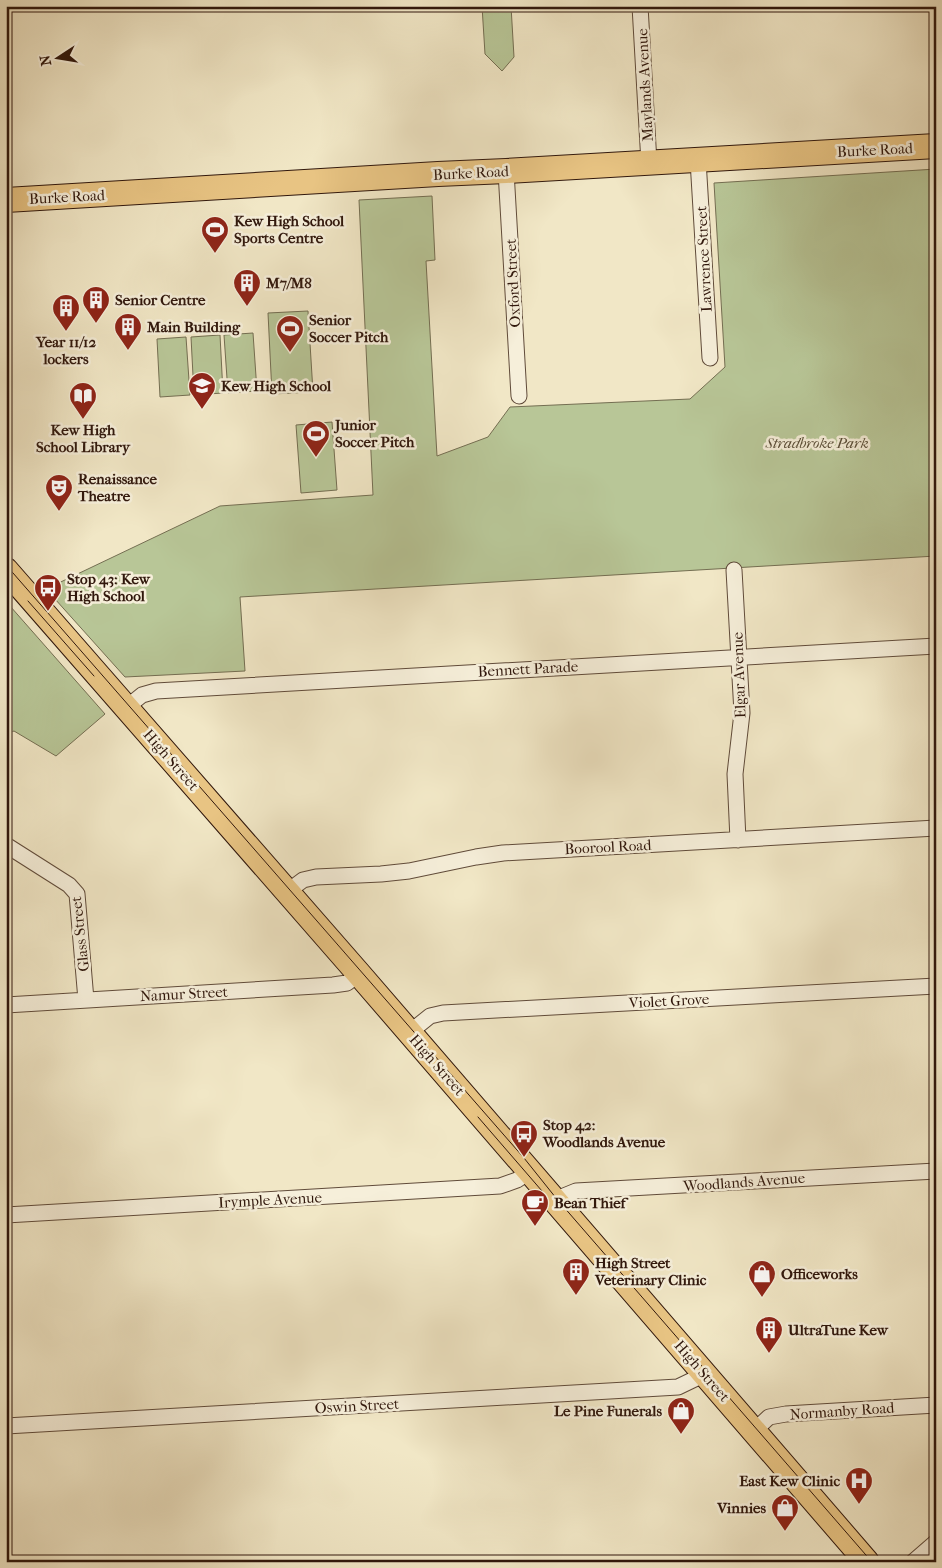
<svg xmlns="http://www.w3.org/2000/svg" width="942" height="1568" viewBox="0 0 942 1568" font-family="'IM FELL French Canon',serif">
	<rect width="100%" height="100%" fill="#f1e7c6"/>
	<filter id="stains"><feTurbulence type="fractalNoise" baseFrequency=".004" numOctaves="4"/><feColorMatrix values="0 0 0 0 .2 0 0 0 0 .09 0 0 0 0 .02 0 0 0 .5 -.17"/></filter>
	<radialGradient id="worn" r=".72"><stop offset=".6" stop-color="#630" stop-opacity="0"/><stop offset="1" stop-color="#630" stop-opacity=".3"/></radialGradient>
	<path fill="#b8c697" stroke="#746e52" d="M482 6H511L514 57 502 71 485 54Z
		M936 169V556L240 597 245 671 125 677 46 589 220 506 373 495 359 200 432 196 435 260 426 261 437 456 488 437 510 407 690 399 725 367 714 183Z
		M308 311 313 392 272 394 268 313Z
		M253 333 257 391 228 393 224 335Z
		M220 335 223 393 194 395 191 337Z
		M186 337 190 395 160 397 157 339Z
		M332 422 337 490 301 493 296 425Z
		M10 606 105 714 56 756 14 731 6 734V610Z"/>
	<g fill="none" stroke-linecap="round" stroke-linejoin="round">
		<defs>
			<path id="minor" d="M640 6 649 163
				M698 160 710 358
				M506 171 519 396
				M734 570 742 713 735 774 738 840
				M126 708 142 695 156 691 936 646
				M6 845 69 885 77 894 86 1000
				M287 892 303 880 316 877 381 874 409 871 476 857 503 853 936 828
				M6 1005 333 985 347 983 359 974
				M409 1033 430 1016 443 1013 936 986
				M554 1200 576 1191 936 1171
				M6 1215 500 1186 517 1180 529 1172
				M6 1426 678 1387 705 1374
				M754 1431 769 1417 786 1414 936 1405
				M913 1562 936 1542"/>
			<path id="primary" d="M6 200 438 174 506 171 936 146
				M6 570 359 974 867 1562"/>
		</defs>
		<use href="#minor" stroke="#604b3a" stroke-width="17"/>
		<use href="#primary" stroke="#30170c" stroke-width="26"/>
		<use href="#minor" stroke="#f6efda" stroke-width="15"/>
		<use href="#primary" stroke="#e8c483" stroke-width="24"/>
		<path stroke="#30170c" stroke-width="1" d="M6 565 524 1158 556 1198 872 1562
			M28 601 94 676
			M478 1117 542 1191"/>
	</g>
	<defs>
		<symbol id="stadium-pin" viewBox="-11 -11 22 30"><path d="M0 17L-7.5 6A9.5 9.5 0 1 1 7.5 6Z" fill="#8f2418" stroke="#f6efda"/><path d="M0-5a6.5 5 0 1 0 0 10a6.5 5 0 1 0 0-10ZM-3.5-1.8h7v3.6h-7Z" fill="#fff"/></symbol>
		<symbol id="building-pin" viewBox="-11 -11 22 30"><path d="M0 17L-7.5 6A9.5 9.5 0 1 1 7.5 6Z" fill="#8f2418" stroke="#f6efda"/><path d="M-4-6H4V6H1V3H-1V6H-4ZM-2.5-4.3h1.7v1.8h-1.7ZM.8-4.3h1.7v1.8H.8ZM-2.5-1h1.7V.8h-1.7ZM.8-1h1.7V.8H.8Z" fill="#fff"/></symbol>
		<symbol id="school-pin" viewBox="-11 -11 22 30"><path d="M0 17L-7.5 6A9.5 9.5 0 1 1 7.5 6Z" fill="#8f2418" stroke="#f6efda"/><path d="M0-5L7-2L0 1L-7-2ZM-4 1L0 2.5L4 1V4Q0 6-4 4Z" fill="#fff"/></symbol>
		<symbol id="library-pin" viewBox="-11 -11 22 30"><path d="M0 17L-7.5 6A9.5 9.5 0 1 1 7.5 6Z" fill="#8f2418" stroke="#f6efda"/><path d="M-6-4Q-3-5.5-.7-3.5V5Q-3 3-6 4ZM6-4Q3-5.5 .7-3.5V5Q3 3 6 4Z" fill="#fff"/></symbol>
		<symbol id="theatre-pin" viewBox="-11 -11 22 30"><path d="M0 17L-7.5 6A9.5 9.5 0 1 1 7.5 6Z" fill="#8f2418" stroke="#f6efda"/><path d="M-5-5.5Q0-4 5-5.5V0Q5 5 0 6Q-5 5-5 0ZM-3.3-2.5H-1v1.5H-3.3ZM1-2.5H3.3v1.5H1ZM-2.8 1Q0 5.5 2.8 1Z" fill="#fff"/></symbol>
		<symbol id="bus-pin" viewBox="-11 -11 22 30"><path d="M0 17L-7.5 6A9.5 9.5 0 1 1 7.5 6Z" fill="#8f2418" stroke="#f6efda"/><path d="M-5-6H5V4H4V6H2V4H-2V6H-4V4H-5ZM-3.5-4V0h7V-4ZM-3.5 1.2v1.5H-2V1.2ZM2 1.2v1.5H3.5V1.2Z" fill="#fff"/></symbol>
		<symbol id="cafe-pin" viewBox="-11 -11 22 30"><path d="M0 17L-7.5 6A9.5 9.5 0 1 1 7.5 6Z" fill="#8f2418" stroke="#f6efda"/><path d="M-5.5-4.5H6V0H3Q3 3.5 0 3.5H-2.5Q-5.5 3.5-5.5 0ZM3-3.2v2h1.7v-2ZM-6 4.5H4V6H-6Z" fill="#fff"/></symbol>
		<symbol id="shop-pin" viewBox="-11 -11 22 30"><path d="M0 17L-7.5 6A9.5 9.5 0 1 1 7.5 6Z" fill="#8f2418" stroke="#f6efda"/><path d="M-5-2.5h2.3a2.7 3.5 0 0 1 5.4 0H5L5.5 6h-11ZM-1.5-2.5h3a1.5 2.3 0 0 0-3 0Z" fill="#fff"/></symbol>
		<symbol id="hospital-pin" viewBox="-11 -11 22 30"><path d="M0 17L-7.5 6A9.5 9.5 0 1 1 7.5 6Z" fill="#8f2418" stroke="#f6efda"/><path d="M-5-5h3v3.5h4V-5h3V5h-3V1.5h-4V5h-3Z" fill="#fff"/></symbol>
	</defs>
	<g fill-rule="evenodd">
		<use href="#stadium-pin" x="199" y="214" width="32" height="43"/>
		<use href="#building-pin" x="231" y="267" width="32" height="43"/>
		<use href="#building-pin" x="80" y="284" width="32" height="43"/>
		<use href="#building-pin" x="50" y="292" width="32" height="43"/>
		<use href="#building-pin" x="112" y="311" width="32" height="43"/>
		<use href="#stadium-pin" x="274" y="313" width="32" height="43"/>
		<use href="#school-pin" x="186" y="370" width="32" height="43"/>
		<use href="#library-pin" x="67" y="380" width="32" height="43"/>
		<use href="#stadium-pin" x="300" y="418" width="32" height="43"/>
		<use href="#theatre-pin" x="43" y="472" width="32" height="43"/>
		<use href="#bus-pin" x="32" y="572" width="32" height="43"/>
		<use href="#bus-pin" x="508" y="1118" width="32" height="43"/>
		<use href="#cafe-pin" x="519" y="1187" width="32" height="43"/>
		<use href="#building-pin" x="560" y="1256" width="32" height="43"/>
		<use href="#shop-pin" x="746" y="1258" width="32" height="43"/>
		<use href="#building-pin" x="753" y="1314" width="32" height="43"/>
		<use href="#shop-pin" x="665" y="1395" width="32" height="43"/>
		<use href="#hospital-pin" x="843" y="1465" width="32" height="43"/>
		<use href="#shop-pin" x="769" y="1492" width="32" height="43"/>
	</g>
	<g text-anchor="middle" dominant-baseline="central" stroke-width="5" stroke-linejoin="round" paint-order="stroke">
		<g font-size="15" fill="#30170c" stroke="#f6efda">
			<text transform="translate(645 85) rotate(-93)">Maylands Avenue</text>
			<text transform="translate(875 150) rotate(-3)">Burke Road</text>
			<text transform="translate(471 173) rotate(-3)">Burke Road</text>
			<text transform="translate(67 197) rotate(-3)">Burke Road</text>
			<text transform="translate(704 259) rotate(-93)">Lawrence Street</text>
			<text transform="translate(513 283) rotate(-93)">Oxford Street</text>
			<text transform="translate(528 669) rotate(-3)">Bennett Parade</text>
			<text transform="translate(739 675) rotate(-92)">Elgar Avenue</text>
			<text transform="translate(171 760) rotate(49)">High Street</text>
			<text transform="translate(608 847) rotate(-3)">Boorool Road</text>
			<text transform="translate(80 934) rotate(-96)">Glass Street</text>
			<text transform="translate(184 994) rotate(-3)">Namur Street</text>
			<text transform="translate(669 1001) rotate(-3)">Violet Grove</text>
			<text transform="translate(437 1065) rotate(49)">High Street</text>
			<text transform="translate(744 1182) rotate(-4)">Woodlands Avenue</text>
			<text transform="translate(270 1200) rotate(-3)">Irymple Avenue</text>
			<text transform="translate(702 1371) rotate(49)">High Street</text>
			<text transform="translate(357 1406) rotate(-3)">Oswin Street</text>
			<text transform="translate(842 1411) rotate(-4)">Normanby Road</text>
		</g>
		<g font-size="15" font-weight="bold" fill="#30170c" stroke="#f6efda" text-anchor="start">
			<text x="234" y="221">Kew High School<tspan x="234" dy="17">Sports Centre</tspan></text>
			<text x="266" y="283">M7/M8</text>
			<text x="115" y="300">Senior Centre</text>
			<text x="309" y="320">Senior<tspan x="309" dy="17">Soccer Pitch</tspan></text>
			<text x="147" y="327">Main Building</text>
			<text x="66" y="342" text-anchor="middle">Year 11/12<tspan x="66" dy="17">lockers</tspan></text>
			<text x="221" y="386">Kew High School</text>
			<text x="335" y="425">Junior<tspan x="335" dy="17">Soccer Pitch</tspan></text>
			<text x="83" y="430" text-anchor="middle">Kew High<tspan x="83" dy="17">School Library</tspan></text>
			<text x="78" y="479">Renaissance<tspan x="78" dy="17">Theatre</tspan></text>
			<text x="67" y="579">Stop 43: Kew<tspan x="67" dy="17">High School</tspan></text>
			<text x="543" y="1125">Stop 42:<tspan x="543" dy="17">Woodlands Avenue</tspan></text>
			<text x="554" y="1203">Bean Thief</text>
			<text x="595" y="1263">High Street<tspan x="595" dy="17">Veterinary Clinic</tspan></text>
			<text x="781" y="1274">Officeworks</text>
			<text x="788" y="1330">UltraTune Kew</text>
			<text x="662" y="1411" text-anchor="end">Le Pine Funerals</text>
			<text x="840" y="1481" text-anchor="end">East Kew Clinic</text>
			<text x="766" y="1508" text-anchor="end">Vinnies</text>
		</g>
		<g font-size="15" font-style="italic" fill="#594c36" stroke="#f6efda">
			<text x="817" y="443">Stradbroke Park</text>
		</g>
	</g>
	<rect width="942" height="1568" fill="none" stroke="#f1e7c6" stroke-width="25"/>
	<rect x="8" y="8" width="927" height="1553" fill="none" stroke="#30170c" stroke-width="2.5"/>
	<rect x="12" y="12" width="917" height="1543" fill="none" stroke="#30170c"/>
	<g transform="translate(58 58) rotate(258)" stroke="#f6efda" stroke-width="4" paint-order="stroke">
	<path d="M0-4L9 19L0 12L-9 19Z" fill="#30170c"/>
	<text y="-8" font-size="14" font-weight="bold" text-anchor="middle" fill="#30170c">N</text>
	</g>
	<rect width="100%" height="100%" filter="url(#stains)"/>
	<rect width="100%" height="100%" fill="url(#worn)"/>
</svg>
